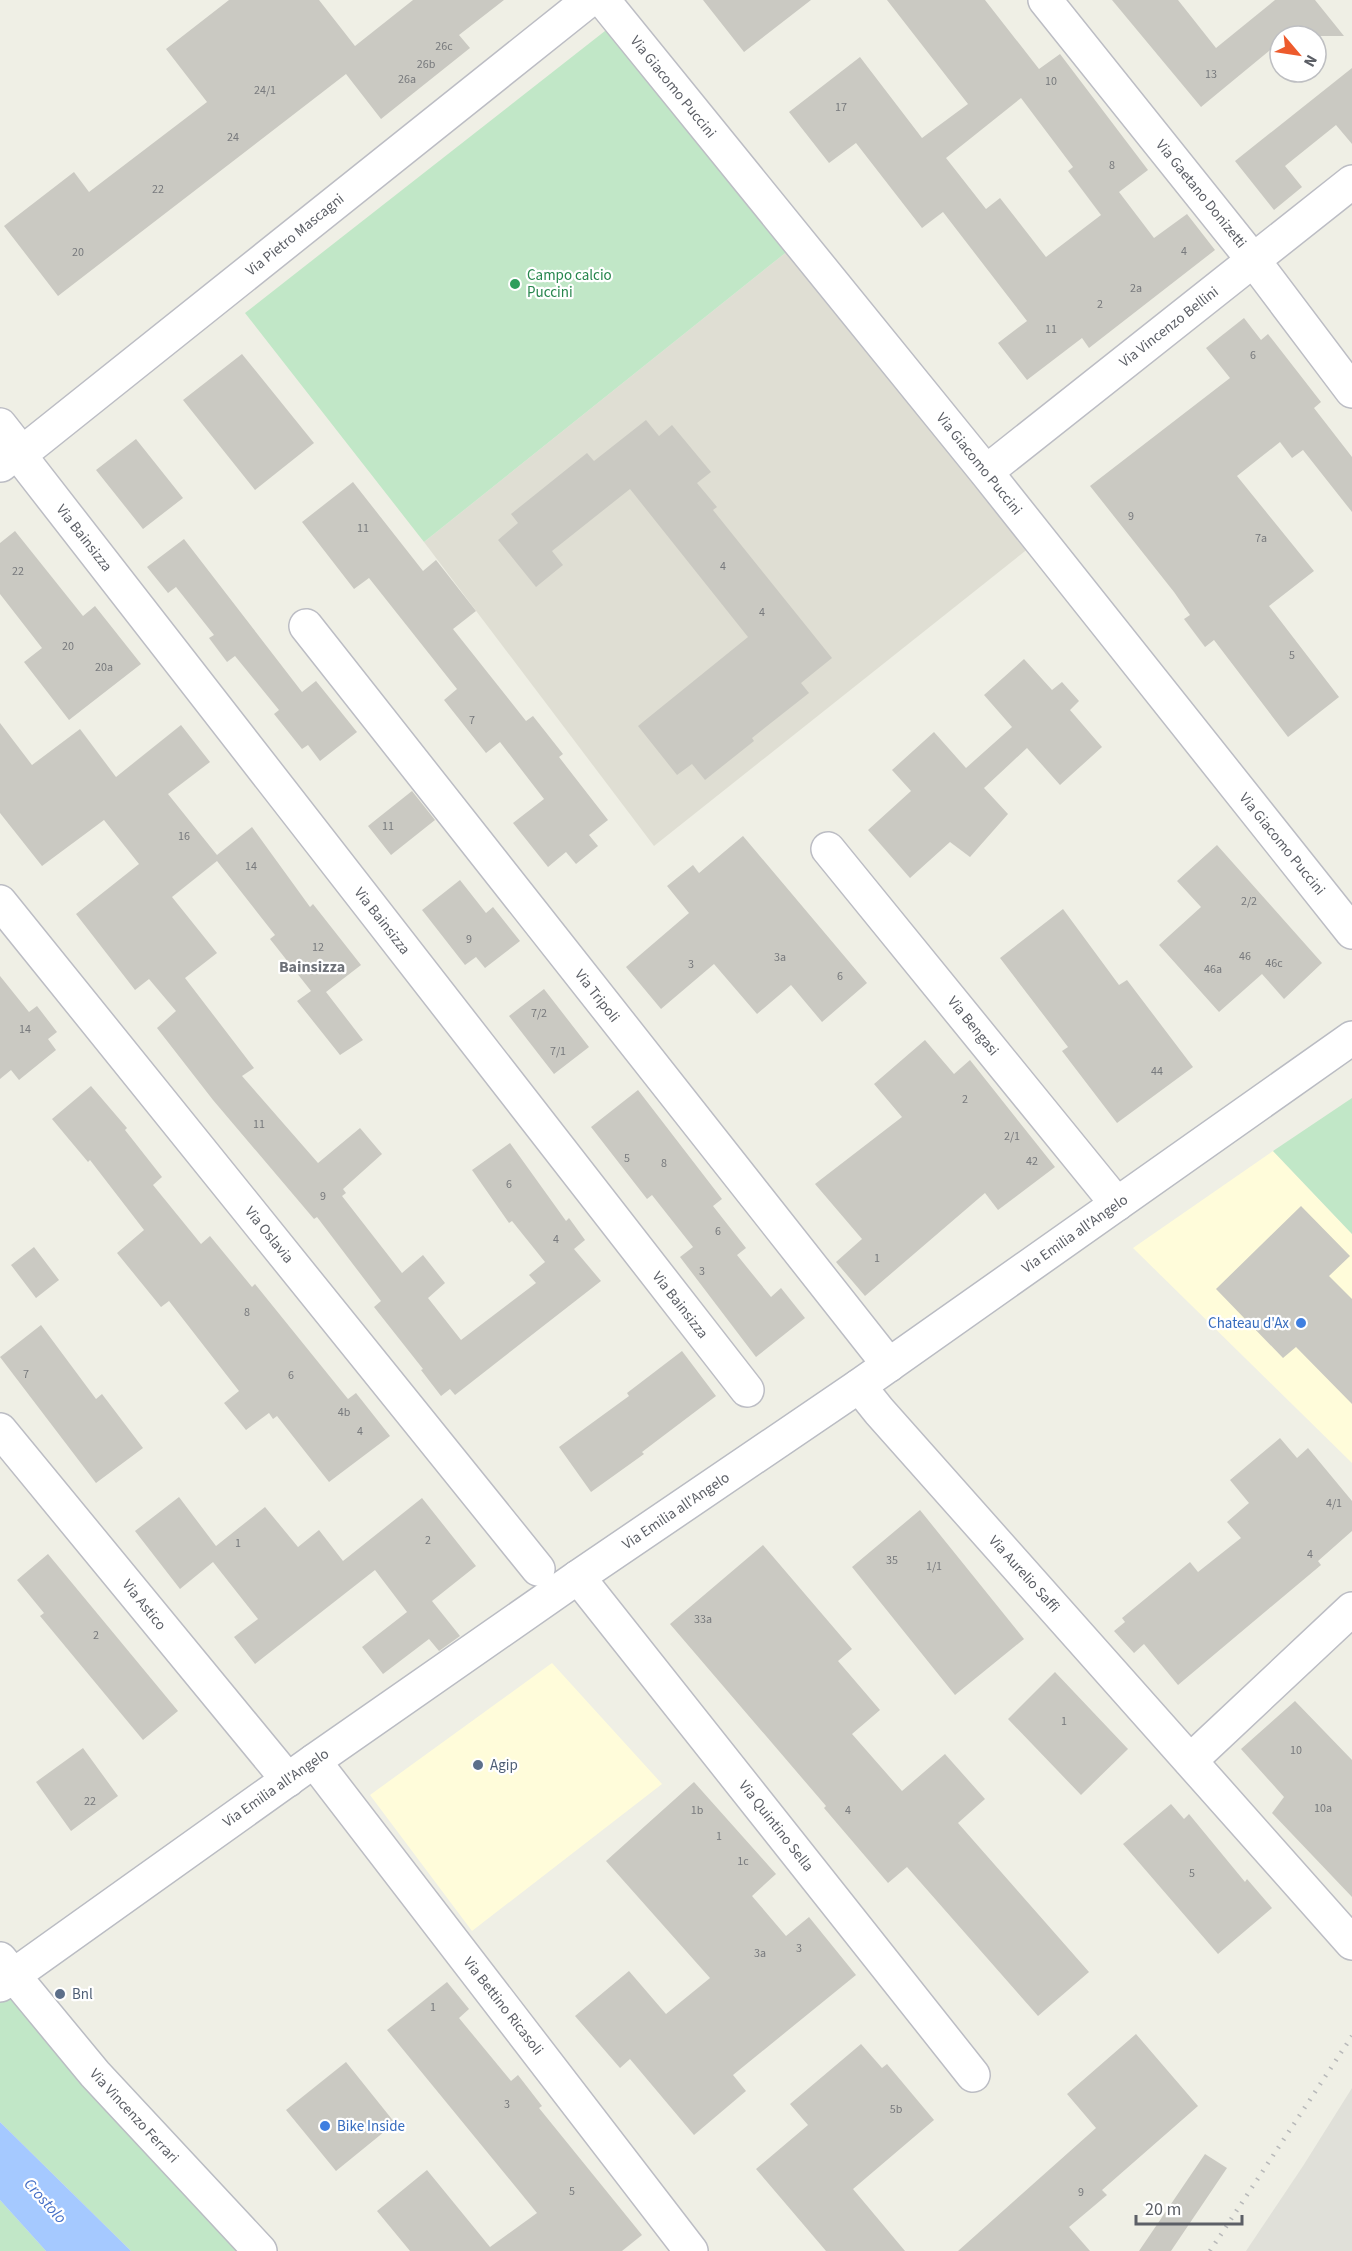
<svg xmlns="http://www.w3.org/2000/svg" width="1352" height="2251" viewBox="0 0 1352 2251" font-family="'Source Sans 3',sans-serif">
	<rect width="100%" height="100%" fill="#efefe5"/>
	<path fill="#fffcda" d="M1273 1151 1352 1234V1463L1133 1248Z
		M552 1663 662 1784 472 1931 370 1795Z"/>
	<path fill="#e0e0d9" d="M1352 2088V2251H1246L1303 2166Z"/>
	<path fill="#dfded3" d="M799 242 1039 540 654 846 424 542Z"/>
	<path fill="#c1e7c7" d="M619 20 799 242 424 542 245 313Z
		M1352 1098V1234L1273 1151Z
		M0 1985 260 2251H131L0 2122Z
		M0 2200 46 2251H0Z"/>
	<path fill="#a5c9ff" d="M0 2122 131 2251H46L0 2200Z"/>
	<path fill="#cac9c2" fill-rule="evenodd" d="M229 0H319L355 46 413 0H504L459 35 470 48 381 119 346 74 58 296 4 226 74 172 89 192 207 102 166 49Z
		M703 0H811L744 52Z
		M887 0H985L1039 69 1060 54 1148 170 1119 192 1154 238 1187 214 1215 250 1089 348 1082 338 1027 380 998 343 1027 321 943 212 922 228 856 143 829 163 789 112 860 57 922 138 968 104ZM1021 98 1073 167 1068 171 1101 215 1046 257 1000 198 986 209 946 158Z
		M1112 0H1178L1216 48 1275 0H1315L1344 36H1280V42L1201 107Z
		M1352 68V144L1336 125 1285 166 1302 187 1274 210 1235 161Z
		M1244 318 1261 340 1268 334 1300 375 1321 402 1314 408 1352 457V512L1303 450 1292 458 1280 442 1237 476 1314 571 1269 606 1339 697 1288 737 1214 640 1205 647 1184 619 1190 615 1174 592 1090 486 1230 378 1206 348Z
		M242 354 314 443 255 490 183 400Z
		M646 420 659 436 672 425 711 472 697 483 717 507 713 510 832 658 801 683 809 693 752 738 754 741 705 780 692 764 677 775 638 726 748 637 630 489 552 551 563 565 536 587 498 540 518 523 511 514 587 453 594 461Z
		M136 439 183 498 143 529 96 470Z
		M353 482 423 571 436 560 476 611 453 629 526 721 533 716 563 754 559 757 608 820 589 835 598 846 576 864 566 852 548 867 513 823 544 799 500 742 486 753 444 700 457 689 369 578 354 589 302 522Z
		M15 531 83 616 95 606 141 664 69 720 24 662 42 648 0 594V543Z
		M184 539 302 692 316 681 357 732 320 761 308 745 302 749 274 714 279 710 235 656 227 662 209 638 214 635 176 587 168 593 147 567Z
		M1024 659 1052 690 1062 682 1079 701 1070 710 1102 747 1060 785 1027 748 984 788 1008 814 970 857 950 842 910 878 868 830 911 791 892 770 934 732 966 768 1012 727 984 695Z
		M0 723 32 765 80 729 116 777 181 725 210 762 168 794 217 855 252 827 310 907 313 904 361 965 326 992 363 1040 340 1055 297 1001 311 991 270 939 275 935 217 861 172 897 217 953 185 978 254 1068 242 1076 318 1163 360 1128 382 1154 343 1189 346 1193 342 1196 402 1273 423 1255 445 1283 428 1298 461 1340 536 1283 529 1275 545 1262 512 1221 509 1223 472 1170 510 1143 566 1221 569 1218 585 1240 574 1249 601 1281 455 1395 450 1389 441 1396 421 1370 423 1369 374 1307 381 1301 317 1217 314 1219 213 1100 157 1028 176 1011 149 979 135 990 76 914 139 864 104 820 42 866 0 813Z
		M412 791 435 820 391 855 368 826Z
		M743 836 867 983 822 1022 791 985 757 1014 714 964 661 1009 626 967 689 913 667 886 693 865 699 873Z
		M1217 845 1322 963 1284 999 1262 974 1219 1012 1159 945 1201 907 1177 881Z
		M460 880 486 913 493 907 520 941 485 968 476 957 465 965 422 910Z
		M1063 909 1119 985 1127 980 1193 1067 1117 1123 1062 1051 1068 1047 1000 958Z
		M0 976 29 1012 37 1006 57 1032 48 1039 56 1050 19 1080 11 1070 0 1079Z
		M544 989 589 1047 554 1074 509 1016Z
		M925 1040 954 1074 970 1060 1055 1167 998 1210 985 1193 865 1296 836 1262 862 1239 815 1184 902 1117 874 1084Z
		M91 1086 127 1128 125 1130 162 1177 153 1185 201 1244 210 1236 252 1287 255 1284 348 1399 356 1393 390 1436 329 1482 277 1416 273 1419 269 1413 246 1430 224 1403 239 1391 169 1301 161 1307 117 1253 144 1230 90 1160 88 1162 52 1119Z
		M638 1090 722 1199 713 1206 746 1248 737 1255 771 1297 781 1288 805 1318 756 1357 680 1257 693 1247 652 1195 647 1199 591 1127Z
		M1301 1206 1350 1256 1329 1276 1352 1299V1404L1296 1347 1283 1358 1216 1289Z
		M34 1247 59 1280 36 1298 11 1265Z
		M41 1325 96 1399 102 1394 143 1448 96 1483 0 1357Z
		M682 1351 716 1396 642 1452 644 1454 591 1492 559 1447 629 1396 627 1393Z
		M1280 1438 1297 1458 1308 1448 1352 1501V1531L1318 1561 1321 1565 1178 1685 1144 1644 1134 1653 1114 1631 1125 1622 1122 1618 1190 1562 1198 1572 1241 1538 1227 1522 1249 1503 1230 1480Z
		M179 1497 216 1546 265 1507 298 1547 319 1530 343 1561 422 1498 476 1566 432 1601 460 1636 439 1651 429 1639 383 1674 362 1647 407 1612 375 1570 255 1664 234 1637 258 1619 213 1562 180 1589 135 1531Z
		M920 1510 1024 1639 955 1695 852 1567Z
		M763 1545 852 1649 838 1661 880 1710 852 1734 902 1791 945 1754 985 1799 958 1823 1089 1972 1038 2016 907 1867 888 1883 824 1808 826 1806 670 1624Z
		M48 1554 178 1711 143 1740 40 1616 44 1613 17 1580Z
		M1055 1672 1128 1749 1081 1795 1008 1719Z
		M1295 1701 1352 1760V1897L1272 1813 1284 1797 1241 1749Z
		M83 1748 118 1796 71 1831 36 1782Z
		M694 1782 776 1874 752 1896 786 1936 809 1917 856 1975 733 2075 746 2091 694 2135 630 2059 620 2068 575 2016 629 1971 666 2014 710 1978 606 1861Z
		M1171 1804 1184 1819 1189 1814 1245 1882 1247 1879 1272 1908 1218 1954 1123 1844Z
		M447 1982 469 2009 459 2018 511 2081 518 2075 542 2106 539 2108 642 2235 622 2251H410L377 2211 427 2170 490 2247 537 2213 387 2030Z
		M1136 2034 1198 2106 1102 2190 1107 2195 1069 2227 1090 2251H958L1096 2128 1067 2094Z
		M861 2044 882 2068 887 2064 934 2120 853 2189 905 2251H826L756 2169 808 2125 790 2104Z
		M346 2062 395 2123 336 2171 286 2110Z
		M1205 2154 1227 2168 1171 2251H1139Z"/>
	<g fill="none" stroke-linecap="round" stroke-linejoin="round">
		<defs>
			<path id="street" d="M603 0 986 472 1352 932
				M1045 0 1254 261 1352 391
				M0 425 22 453
				M17 452 747 1390
				M1 465 17 452 22 453 589 0
				M986 472 1352 182
				M306 626 889 1365
				M828 849 1117 1204
				M0 902 538 1569
				M859 1386 879 1411 1352 1943
				M0 1430 288 1780
				M578 1577 973 2075
				M314 1761 691 2251
				M1190 1761 1352 1609"/>
			<path id="secondary" d="M0 1959 95 2074 260 2251
				M0 1985 314 1761 578 1577 859 1386 1352 1038"/>
		</defs>
		<use href="#street" stroke="#bcbdc4" stroke-width="36"/>
		<use href="#secondary" stroke="#babcc3" stroke-width="36"/>
		<use href="#street" stroke="#fff" stroke-width="33"/>
		<use href="#secondary" stroke="#fff" stroke-width="33"/>
		<path stroke="#b7b8b9" stroke-width="4.5" stroke-dasharray="1.5 8" stroke-linecap="butt" d="M1210 2251 1352 2036"/>
	</g>
	<circle fill="#2e9e5b" stroke="#fff" stroke-width="2" cx="515" cy="284" r="6"/>
	<g fill="#3f7fe0" stroke="#fff" stroke-width="2">
		<circle cx="1301" cy="1323" r="6"/>
		<circle cx="325" cy="2126" r="6"/>
	</g>
	<g fill="#5c6f8a" stroke="#fff" stroke-width="2">
		<circle cx="478" cy="1765" r="6"/>
		<circle cx="60" cy="1994" r="6"/>
	</g>
	<g text-anchor="middle" dominant-baseline="central" stroke-width="4.5" stroke-linejoin="round" paint-order="stroke">
		<g font-size="12" fill="#787a7d">
			<text x="444" y="46">26c</text>
			<text x="426" y="64">26b</text>
			<text x="1211" y="74">13</text>
			<text x="407" y="79">26a</text>
			<text x="1051" y="81">10</text>
			<text x="265" y="90">24/1</text>
			<text x="841" y="107">17</text>
			<text x="233" y="137">24</text>
			<text x="1112" y="165">8</text>
			<text x="158" y="189">22</text>
			<text x="1184" y="251">4</text>
			<text x="78" y="252">20</text>
			<text x="1136" y="288">2a</text>
			<text x="1100" y="304">2</text>
			<text x="1051" y="329">11</text>
			<text x="1253" y="355">6</text>
			<text x="1131" y="516">9</text>
			<text x="363" y="528">11</text>
			<text x="1261" y="538">7a</text>
			<text x="723" y="566">4</text>
			<text x="18" y="571">22</text>
			<text x="762" y="612">4</text>
			<text x="68" y="646">20</text>
			<text x="1292" y="655">5</text>
			<text x="104" y="667">20a</text>
			<text x="472" y="720">7</text>
			<text x="388" y="826">11</text>
			<text x="184" y="836">16</text>
			<text x="251" y="866">14</text>
			<text x="1249" y="901">2/2</text>
			<text x="469" y="939">9</text>
			<text x="318" y="947">12</text>
			<text x="1245" y="956">46</text>
			<text x="780" y="957">3a</text>
			<text x="1274" y="963">46c</text>
			<text x="691" y="964">3</text>
			<text x="1213" y="969">46a</text>
			<text x="840" y="976">6</text>
			<text x="539" y="1013">7/2</text>
			<text x="25" y="1029">14</text>
			<text x="558" y="1051">7/1</text>
			<text x="1157" y="1071">44</text>
			<text x="965" y="1099">2</text>
			<text x="259" y="1124">11</text>
			<text x="1012" y="1136">2/1</text>
			<text x="627" y="1158">5</text>
			<text x="1032" y="1161">42</text>
			<text x="664" y="1163">8</text>
			<text x="509" y="1184">6</text>
			<text x="323" y="1196">9</text>
			<text x="718" y="1231">6</text>
			<text x="556" y="1239">4</text>
			<text x="877" y="1258">1</text>
			<text x="702" y="1271">3</text>
			<text x="247" y="1312">8</text>
			<text x="26" y="1374">7</text>
			<text x="291" y="1375">6</text>
			<text x="344" y="1412">4b</text>
			<text x="360" y="1431">4</text>
			<text x="1334" y="1503">4/1</text>
			<text x="428" y="1540">2</text>
			<text x="238" y="1543">1</text>
			<text x="1310" y="1554">4</text>
			<text x="892" y="1560">35</text>
			<text x="934" y="1566">1/1</text>
			<text x="703" y="1619">33a</text>
			<text x="96" y="1635">2</text>
			<text x="1064" y="1721">1</text>
			<text x="1296" y="1750">10</text>
			<text x="90" y="1801">22</text>
			<text x="1323" y="1808">10a</text>
			<text x="697" y="1810">1b</text>
			<text x="848" y="1810">4</text>
			<text x="719" y="1836">1</text>
			<text x="743" y="1861">1c</text>
			<text x="1192" y="1873">5</text>
			<text x="799" y="1948">3</text>
			<text x="760" y="1953">3a</text>
			<text x="433" y="2007">1</text>
			<text x="507" y="2104">3</text>
			<text x="896" y="2109">5b</text>
			<text x="572" y="2191">5</text>
			<text x="1081" y="2192">9</text>
		</g>
		<g font-size="15" fill="#5c5f66" stroke="#fff">
			<text transform="translate(673 87) rotate(51)">Via Giacomo Puccini</text>
			<text transform="translate(1201 194) rotate(51)">Via Gaetano Donizetti</text>
			<text transform="translate(295 235) rotate(-39)">Via Pietro Mascagni</text>
			<text transform="translate(1169 327) rotate(-38)">Via Vincenzo Bellini</text>
			<text transform="translate(979 464) rotate(51)">Via Giacomo Puccini</text>
			<text transform="translate(84 538) rotate(52)">Via Bainsizza</text>
			<text transform="translate(1282 844) rotate(51)">Via Giacomo Puccini</text>
			<text transform="translate(382 921) rotate(52)">Via Bainsizza</text>
			<text transform="translate(597 996) rotate(52)">Via Tripoli</text>
			<text transform="translate(973 1026) rotate(51)">Via Bengasi</text>
			<text transform="translate(1075 1234) rotate(-35)">Via Emilia all'Angelo</text>
			<text transform="translate(269 1235) rotate(51)">Via Oslavia</text>
			<text transform="translate(680 1305) rotate(52)">Via Bainsizza</text>
			<text transform="translate(676 1511) rotate(-34)">Via Emilia all'Angelo</text>
			<text transform="translate(1024 1574) rotate(48)">Via Aurelio Saffi</text>
			<text transform="translate(144 1605) rotate(51)">Via Astico</text>
			<text transform="translate(276 1788) rotate(-35)">Via Emilia all'Angelo</text>
			<text transform="translate(776 1826) rotate(52)">Via Quintino Sella</text>
			<text transform="translate(503 2006) rotate(52)">Via Bettino Ricasoli</text>
			<text transform="translate(134 2116) rotate(47)">Via Vincenzo Ferrari</text>
		</g>
		<g font-size="15" fill="#27864d" stroke="#fff" text-anchor="start">
			<text x="527" y="275">Campo calcio<tspan x="527" dy="17">Puccini</tspan></text>
		</g>
		<g font-size="15" fill="#366cbe" stroke="#fff" text-anchor="end">
			<text x="1289" y="1323">Chateau d'Ax</text>
			<text x="337" y="2126" text-anchor="start">Bike Inside</text>
		</g>
		<g font-size="15" fill="#4e5e75" stroke="#fff" text-anchor="start">
			<text x="490" y="1765">Agip</text>
			<text x="72" y="1994">Bnl</text>
		</g>
		<g font-size="16" font-weight="bold" fill="#6d7178" stroke="#fff">
			<text x="312" y="967">Bainsizza</text>
		</g>
		<g font-size="16" font-style="italic" fill="#446ec6" stroke="#fff">
			<text transform="translate(45 2201) rotate(48)">Crostolo</text>
		</g>
	</g>
	<g transform="translate(1298 54) rotate(119)"><circle r="28" fill="#ffffff" stroke="#bebfc2" stroke-width="1.5"/>
	<path d="M0-4.5L10 22L0 15L-10 22Z" fill="#ed5b2d"/>
	<text y="-9" font-size="16" font-weight="bold" text-anchor="middle" fill="#5c5f66">N</text>
	</g>
	<path d="M1136 2215v9h106v-9" fill="none" stroke="#5c5f66" stroke-width="3"/>
	<text x="1145" y="2215" font-size="18" fill="#5c5f66" stroke="#ffffff" stroke-width="4.5" paint-order="stroke">20 m</text>
</svg>
